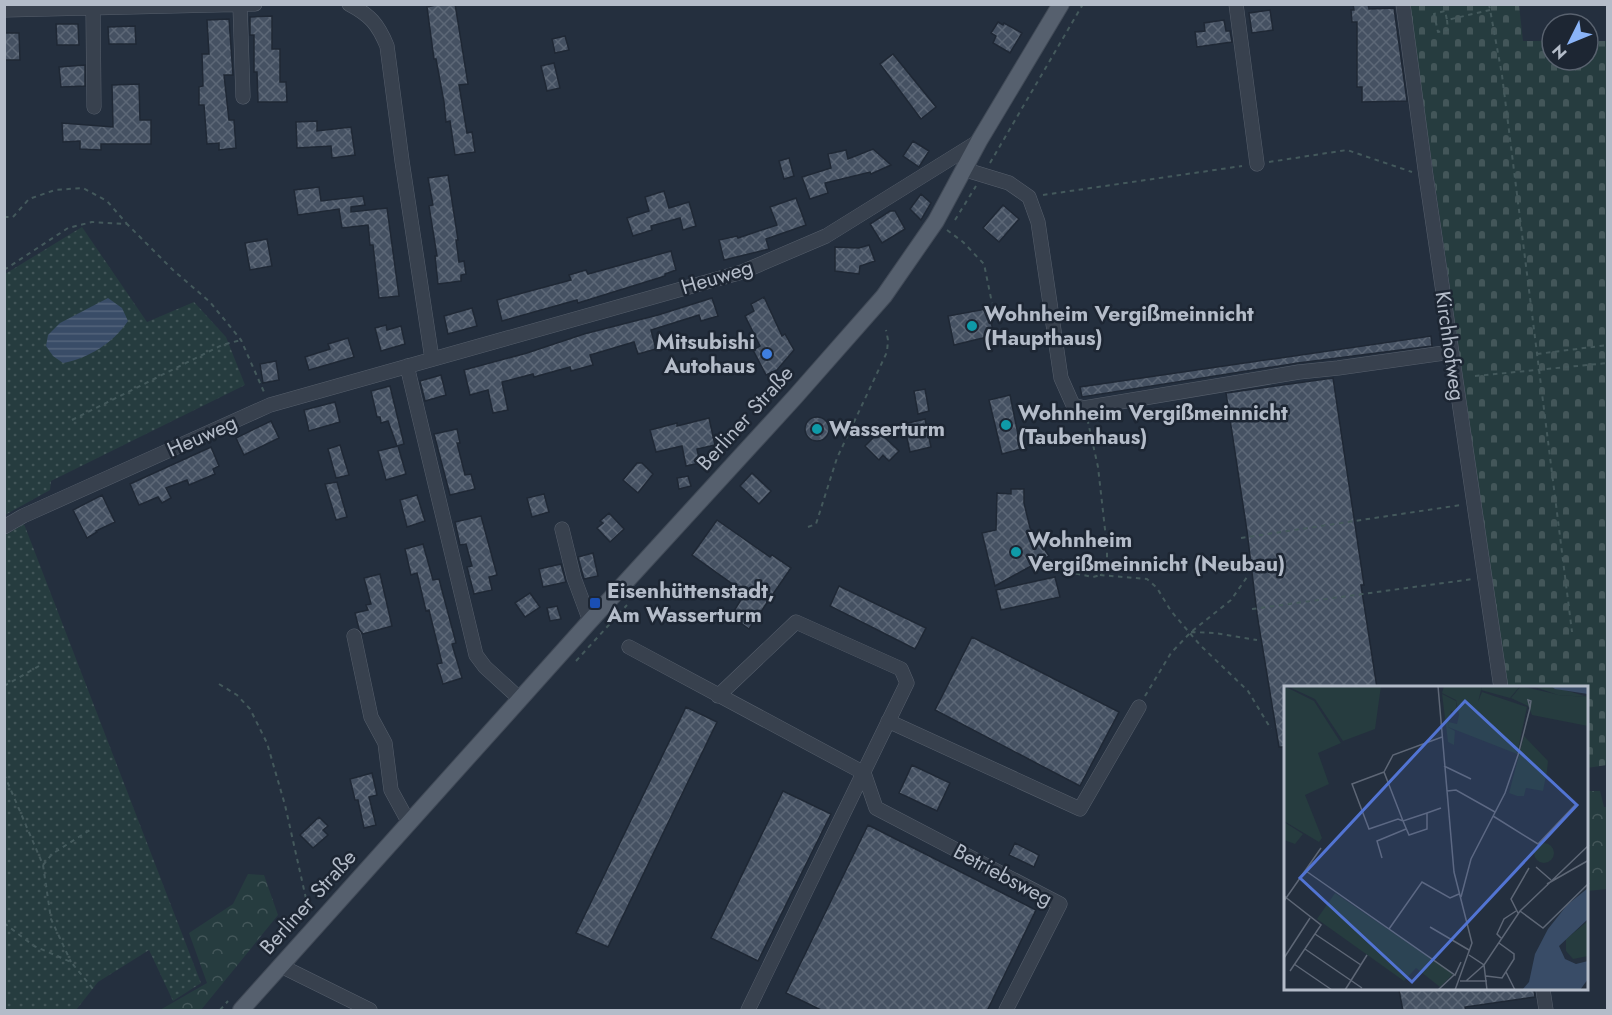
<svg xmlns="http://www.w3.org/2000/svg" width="1612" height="1015" viewBox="0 0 1612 1015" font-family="Jost,sans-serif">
	<defs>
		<pattern id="forest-crowns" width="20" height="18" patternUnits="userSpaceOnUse" patternTransform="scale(1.5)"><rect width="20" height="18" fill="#263c3f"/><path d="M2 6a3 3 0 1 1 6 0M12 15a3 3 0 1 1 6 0" fill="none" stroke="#435659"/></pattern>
		<pattern id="cemetery-stones" width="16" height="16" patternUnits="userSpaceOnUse" patternTransform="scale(1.5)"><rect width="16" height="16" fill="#263c3f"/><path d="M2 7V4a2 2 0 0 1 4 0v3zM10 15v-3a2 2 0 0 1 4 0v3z" fill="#435659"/></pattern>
		<pattern id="garden-dots" width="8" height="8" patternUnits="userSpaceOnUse" patternTransform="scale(1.5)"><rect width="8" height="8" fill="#263c3f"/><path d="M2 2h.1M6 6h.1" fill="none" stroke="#435659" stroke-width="1.8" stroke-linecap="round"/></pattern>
		<pattern id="water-rules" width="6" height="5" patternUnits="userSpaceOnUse" patternTransform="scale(1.5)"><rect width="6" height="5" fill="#394c67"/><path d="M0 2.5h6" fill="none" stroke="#53647b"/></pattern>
		<pattern id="building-cross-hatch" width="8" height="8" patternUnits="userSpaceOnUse" patternTransform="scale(1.5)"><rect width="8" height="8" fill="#455162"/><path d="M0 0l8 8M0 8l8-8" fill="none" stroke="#5d6877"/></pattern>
	</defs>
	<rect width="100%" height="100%" fill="#242f3e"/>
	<path fill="url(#forest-crowns)" d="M1586 791H1600L1604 807H1608L1607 889 1587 891Z
		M248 874 264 875 278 915 201 1010H160L207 983 189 933 233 904Z"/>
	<path fill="url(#cemetery-stones)" d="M1409 5H1519L1523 41H1552V60H1588V41H1607V765L1587 768 1586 688H1508Z"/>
	<path fill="url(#garden-dots)" d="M82 227 147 322 194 302 226 337 245 385 51 481 50 490 5 515V274Z
		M24 524 201 983 173 1001 149 950 98 982 76 1010H5L4 536Z"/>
	<path fill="url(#water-rules)" d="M108 298 122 308 128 321C113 343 89 358 63 363L53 356 46 346 48 335 60 323Z"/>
	<path fill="url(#building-cross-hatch)" stroke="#1f2835" stroke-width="1.5" d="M440 4H455L468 84 459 85 467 133 472 132 475 152 455 155 450 121 446 122 444 102 436 59H434L427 7Z
		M1353 4H1368L1369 9 1394 8 1407 101 1362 102V87H1357V22H1352L1351 10H1354Z
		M1270 10 1273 30 1252 33 1249 13Z
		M272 16V49H280V82H286L287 102H258L257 72H254V35H250V17Z
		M229 19 233 75H224L229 120H234L236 148 219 150V143L207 144 204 105H199V87L203 86 202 54H209L207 20Z
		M1224 20 1226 31H1230L1232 42 1197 47 1195 32 1205 31 1204 23Z
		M998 22 1003 25 1004 23 1022 33 1010 53 993 43 996 36 991 33Z
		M56 24H78L79 45H57Z
		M135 26 136 44H109L108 27Z
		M4 33H19L20 60H4Z
		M565 36 569 50 555 53 552 39Z
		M893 54 936 107 921 119 880 64Z
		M554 63 560 88 547 91 541 66Z
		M85 65V86L61 87 59 67Z
		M139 84 140 120H151V144H101V150L80 149V141L63 142 62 123 113 127 112 85Z
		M317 121V131L351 127 355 155 332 158 331 146 297 148 296 122Z
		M913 141 929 151 919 167 903 156Z
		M873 149 891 165 871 174 870 172 825 183 828 193 810 199 802 177 831 168 828 154 846 150 848 159Z
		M789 158 794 176 784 179 779 161Z
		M448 175 458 240H456L459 262 464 261 466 274 461 275V281L438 284 435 256H437L429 206 433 205 428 178Z
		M319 187 321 201 363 196 365 205 351 207V212L387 208 399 296 379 298 373 245H370L368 225 342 228 339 209 298 215 294 190Z
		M664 191 669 208 689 202 696 226 683 230 680 218 651 226 652 230 633 236 627 218 649 211 645 197Z
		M921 194 931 203 921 220 910 209Z
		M796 198 806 225 766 239 769 249 724 260 719 240 737 236 738 238 777 225 770 207Z
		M1003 205 1019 219 999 242 983 228Z
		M890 211H895L905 229 882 243 870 224Z
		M267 239 272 266 250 270 245 243Z
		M869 245 875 261 860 266 859 274 835 271V247L859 248Z
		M671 251 676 270 665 274V276L578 303 577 300 502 321 497 300 571 280 569 275 586 270 588 274Z
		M764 297 782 336 785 334 794 350 777 370 766 375 753 350 760 346 745 316 754 311 751 304Z
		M712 298 718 316 701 321 699 315 651 330 656 349 638 354 634 342 590 355 593 365 571 371 570 367 534 377 533 374 502 382 508 410 493 413 488 390 470 395 464 370 527 353 584 334 658 315Z
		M472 308 477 326 448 334 444 316Z
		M986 309 988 315 989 314 993 330 990 331 991 336 954 345 948 316Z
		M386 325 387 330 401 326 405 344 381 351 375 328Z
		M1431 336 1432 346 1298 363 1082 397 1080 387Z
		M348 338 354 357 309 370 305 357 330 349 328 344Z
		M276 361 279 380 263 383 260 364Z
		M441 375 446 395 425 401 420 381Z
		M1333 378 1364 585H1361L1377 688H1285V747H1279L1257 614 1247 531 1226 393Z
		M390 386 404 444 397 446 388 421 381 423 380 417H377L371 391Z
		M925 389 929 411 918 414 914 391Z
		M1010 395 1021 449 1002 454 989 400Z
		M335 402 340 422 309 431 304 410Z
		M805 429a12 12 0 1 1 24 0a12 12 0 1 1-24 0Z
		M709 418 715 445 697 449 700 463 686 466 682 446 656 452 650 430 677 423V426Z
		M925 419 931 447 910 452 904 424Z
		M271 421 279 438 244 455 236 438Z
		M457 429 460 443H457L465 475 471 474 475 489 450 495 434 434Z
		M879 432 899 451 889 461 883 455 879 460 865 446Z
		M340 445 349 475 336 478 328 449Z
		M398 446 406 474 386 480 378 451Z
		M211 447 219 466 213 469 215 474 189 485 187 480 166 488 171 498 162 503 158 497 139 505 130 484Z
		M637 463H642L653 474 638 493 623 480Z
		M752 473 771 491 759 504 740 486Z
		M688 476 691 486 679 489 677 478Z
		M337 482 347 517 336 520 325 484Z
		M1011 489H1024V503L1030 528 1049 556 995 586 982 533 996 530 997 493 1011 494Z
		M544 494 549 512 532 517 527 498Z
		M102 495 115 522 96 531 97 532 87 538 73 510Z
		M417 495 425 521 407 527 400 500Z
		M609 513 624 529 610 542 597 528 603 523 600 521Z
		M481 516 497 575 489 577 492 590 474 594 467 567 472 566 466 544 460 545 455 522Z
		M717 520 770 557 772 555 791 568 749 629 731 616 745 593 692 555Z
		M423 544 433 580 439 579 456 643 452 644 462 678 443 684 437 664 442 663 429 610 426 611 417 573 411 575 405 549Z
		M593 553 598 576 584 579 578 557Z
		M561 564 566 582 543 587 539 569Z
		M380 574 392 626 363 634 359 629 355 613 368 610 366 605 371 604 364 578Z
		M1055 577 1060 597 1001 610 996 590Z
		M839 586 926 628 915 649 830 606Z
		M530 593 540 607 525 617 515 603Z
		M557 606 561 619 550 621 547 608Z
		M972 637 1119 712 1080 786 935 710Z
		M686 707 717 722 608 947 576 933Z
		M912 765 950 783 937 811 899 793Z
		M372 773 377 795 369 797 376 825 364 828 358 800H355L350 779Z
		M783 791 831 814 758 961 711 938Z
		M319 817 328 826 323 830 328 835 313 848 300 835Z
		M868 825 1036 910 987 1011H823L786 993Z
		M1015 843 1039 855 1034 867 1009 855Z
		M1399 990H1534L1535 997 1465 1007 1466 1011H1403Z"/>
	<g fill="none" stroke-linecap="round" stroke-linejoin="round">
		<defs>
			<path id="minor" d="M349 4C370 15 378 24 387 46L402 161 432 359
				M1236 4 1257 164
				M1403 4 1426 176 1501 688
				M240 5 243 97
				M93 8 94 107
				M4 10 255 4
				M963 169 1009 183 1029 197 1038 222 1061 378 1073 405 1084 408 1299 372 1338 368 1451 352
				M407 366 476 655 485 667 520 699
				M4 527 23 516 270 405 742 272 826 236 979 141
				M562 529 574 578 590 621
				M354 636 371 717 385 743 391 790 409 823
				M629 647 864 773 876 808 1060 904 1006 1010
				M718 696 796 622 901 669 907 683 748 1010
				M888 721 1080 809 1139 707
				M281 966 370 1010
				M1543 990 1546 1010"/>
			<path id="major" d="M241 1010 590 621 795 397 884 296 936 221 979 141 1061 4"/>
		</defs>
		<use href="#minor" stroke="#565f6c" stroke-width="15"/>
		<use href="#major" stroke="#414a57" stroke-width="18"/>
		<path stroke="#44595c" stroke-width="2" stroke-dasharray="4.5 4.5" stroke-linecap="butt" d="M1489 4 1502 75 1572 632
			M1447 20 1448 30 1438 32 1434 14 1445 11 1447 20 1490 10
			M1269 162 1347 150 1412 172
			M990 163 1083 4
			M1043 195 1242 166
			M4 217H13L29 199 55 190 83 188 107 201 127 224
			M955 220 976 186
			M947 230 963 242 984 264 992 303
			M4 270 68 228 92 222 127 224 173 270 210 302 241 340 264 392
			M1537 354 1608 345
			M1475 376 1608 363
			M72 420 222 345 241 340
			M808 527 816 524 837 458 887 352 888 340 886 330
			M1241 538 1461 505
			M1058 570 1093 577 1100 575 1107 565V547L1098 467 1088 422
			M1100 575 1147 579 1157 588 1171 611 1200 645 1248 691 1271 729
			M1252 609 1473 579
			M1191 632 1215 633 1257 640
			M576 661 627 605
			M219 684 237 695 250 709 267 743 285 805 309 912
			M4 686 39 666
			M1145 696 1171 653 1191 632 1231 600 1247 577
			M4 774 43 865 51 919 71 962
			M43 865 52 854 93 828
			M4 923 34 946 71 962 93 989
			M271 952 293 927
			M220 1010 228 1001"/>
		<use href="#minor" stroke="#38414e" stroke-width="14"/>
		<use href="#major" stroke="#56606e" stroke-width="16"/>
	</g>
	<g fill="#0f9aa8" stroke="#1d2633" stroke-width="2">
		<circle cx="972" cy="326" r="6"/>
		<circle cx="1006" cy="425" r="6"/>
		<circle cx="817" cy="429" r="6"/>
		<circle cx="1016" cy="552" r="6"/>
	</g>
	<circle fill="#3f7fe0" stroke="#1d2633" stroke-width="2" cx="767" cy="354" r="6"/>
	<rect fill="#1a4fb4" stroke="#1d2633" stroke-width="2" x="589" y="597" width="12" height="12" rx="3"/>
	<g text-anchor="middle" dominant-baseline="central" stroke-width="5" stroke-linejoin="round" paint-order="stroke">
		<g font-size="21" fill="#b4bcc9" stroke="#1d2633">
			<text transform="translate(717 277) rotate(-17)">Heuweg</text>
			<text transform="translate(1450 346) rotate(82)">Kirchhofweg</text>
			<text transform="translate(745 418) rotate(-48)">Berliner Straße</text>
			<text transform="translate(202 436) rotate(-24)">Heuweg</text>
			<text transform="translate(1003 875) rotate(28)">Betriebsweg</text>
			<text transform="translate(308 902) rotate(-48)">Berliner Straße</text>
		</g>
		<g font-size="21" font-weight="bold" fill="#b4bcc9" stroke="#1d2633" text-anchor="start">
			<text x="984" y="314">Wohnheim Vergißmeinnicht<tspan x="984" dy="24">(Haupthaus)</tspan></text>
			<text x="755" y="342" text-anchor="end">Mitsubishi<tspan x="755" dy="24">Autohaus</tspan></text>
			<text x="1018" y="413">Wohnheim Vergißmeinnicht<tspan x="1018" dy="24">(Taubenhaus)</tspan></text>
			<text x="829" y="429">Wasserturm</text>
			<text x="1028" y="540">Wohnheim<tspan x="1028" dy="24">Vergißmeinnicht (Neubau)</tspan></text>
			<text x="607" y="591">Eisenhüttenstadt,<tspan x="607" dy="24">Am Wasserturm</tspan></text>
		</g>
	</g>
	<g transform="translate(1284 686)">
		<rect width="304" height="304" fill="#242f3e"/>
		<path d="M3 0H97L91 43 59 55 31 13ZM237 0 275 9 304 11V40L248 29 244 20 227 12ZM0 136 19 148 11 158 0 154Z" fill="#263c3f"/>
		<path d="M0 0 30 15 57 57 34 67 45 98 21 109 38 152 35 156 0 135ZM198 0H236L226 12 197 4ZM248 0H267L304 11 274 9ZM158 8 172 15 173 26 167 25 164 41 171 45 170 59 164 56ZM250 167a10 10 0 1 1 20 0a10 10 0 1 1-20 0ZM304 235V270L289 273 282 265V253Z" fill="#263c3f"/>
		<path d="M51 207 169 288 156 301 132 282 120 295 33 233Z" fill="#263c3f"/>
		<path d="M160 0H198L194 16 198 6 243 21 233 68 164 41 165 36 173 38 175 29 172 14 158 7ZM240 50 264 75 263 85 259 105 242 102 240 110H233L225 107Z" fill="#263c3f"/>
		<path d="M267 0H304V8L271 3ZM304 202V233L275 260 281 273 292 278 304 275V293L296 304H238L245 296 251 268 264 243 283 219Z" fill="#394c67"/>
		<path fill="none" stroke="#5e6776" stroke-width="1.5" d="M154 0 170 186 188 257 171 304M160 80 187 93M100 86 109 69 158 51M163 105 172 104 211 126M143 127V143L125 149 119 135 100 86 68 98 85 143 114 133 119 135 143 127 157 122M209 130 254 158 292 118M98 172 93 155 122 143M252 181 267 194M22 185 171 289 177 276M263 198 305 174M0 210 37 239 6 285M177 211 187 173 221 107 234 69 246 22 244 14 247 15 246 22M0 215 37 162M236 225 259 242 305 197M234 227 227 213 245 182M146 241 185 264M105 243 138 196 166 212 175 208M31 248 77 279M217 252 213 248 220 233 232 225M21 263 78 302M185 269 200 279 203 304M0 272 26 232M10 278 48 304M222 286 231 304M202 290 218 292 230 273V268L215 257M176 295H203M182 295 200 279 236 225 305 159M61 304 83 269M154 304 170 289"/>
		<path fill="#5274d3" fill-opacity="0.15" stroke="#5274d3" stroke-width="3" d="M181 15 293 119 128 296 16 192Z"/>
		<rect width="304" height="304" fill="none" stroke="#b4bcc9" stroke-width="3"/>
	</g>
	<rect width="1612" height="1015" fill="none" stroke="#b4bcc9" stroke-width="12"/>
	<g transform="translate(1570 42) rotate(227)"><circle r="28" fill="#1d2633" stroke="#59626f" stroke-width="1.5"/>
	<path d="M0-4.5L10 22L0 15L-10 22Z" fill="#8ab4f8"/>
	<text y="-9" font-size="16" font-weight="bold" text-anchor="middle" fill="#b4bcc9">N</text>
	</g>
</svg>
